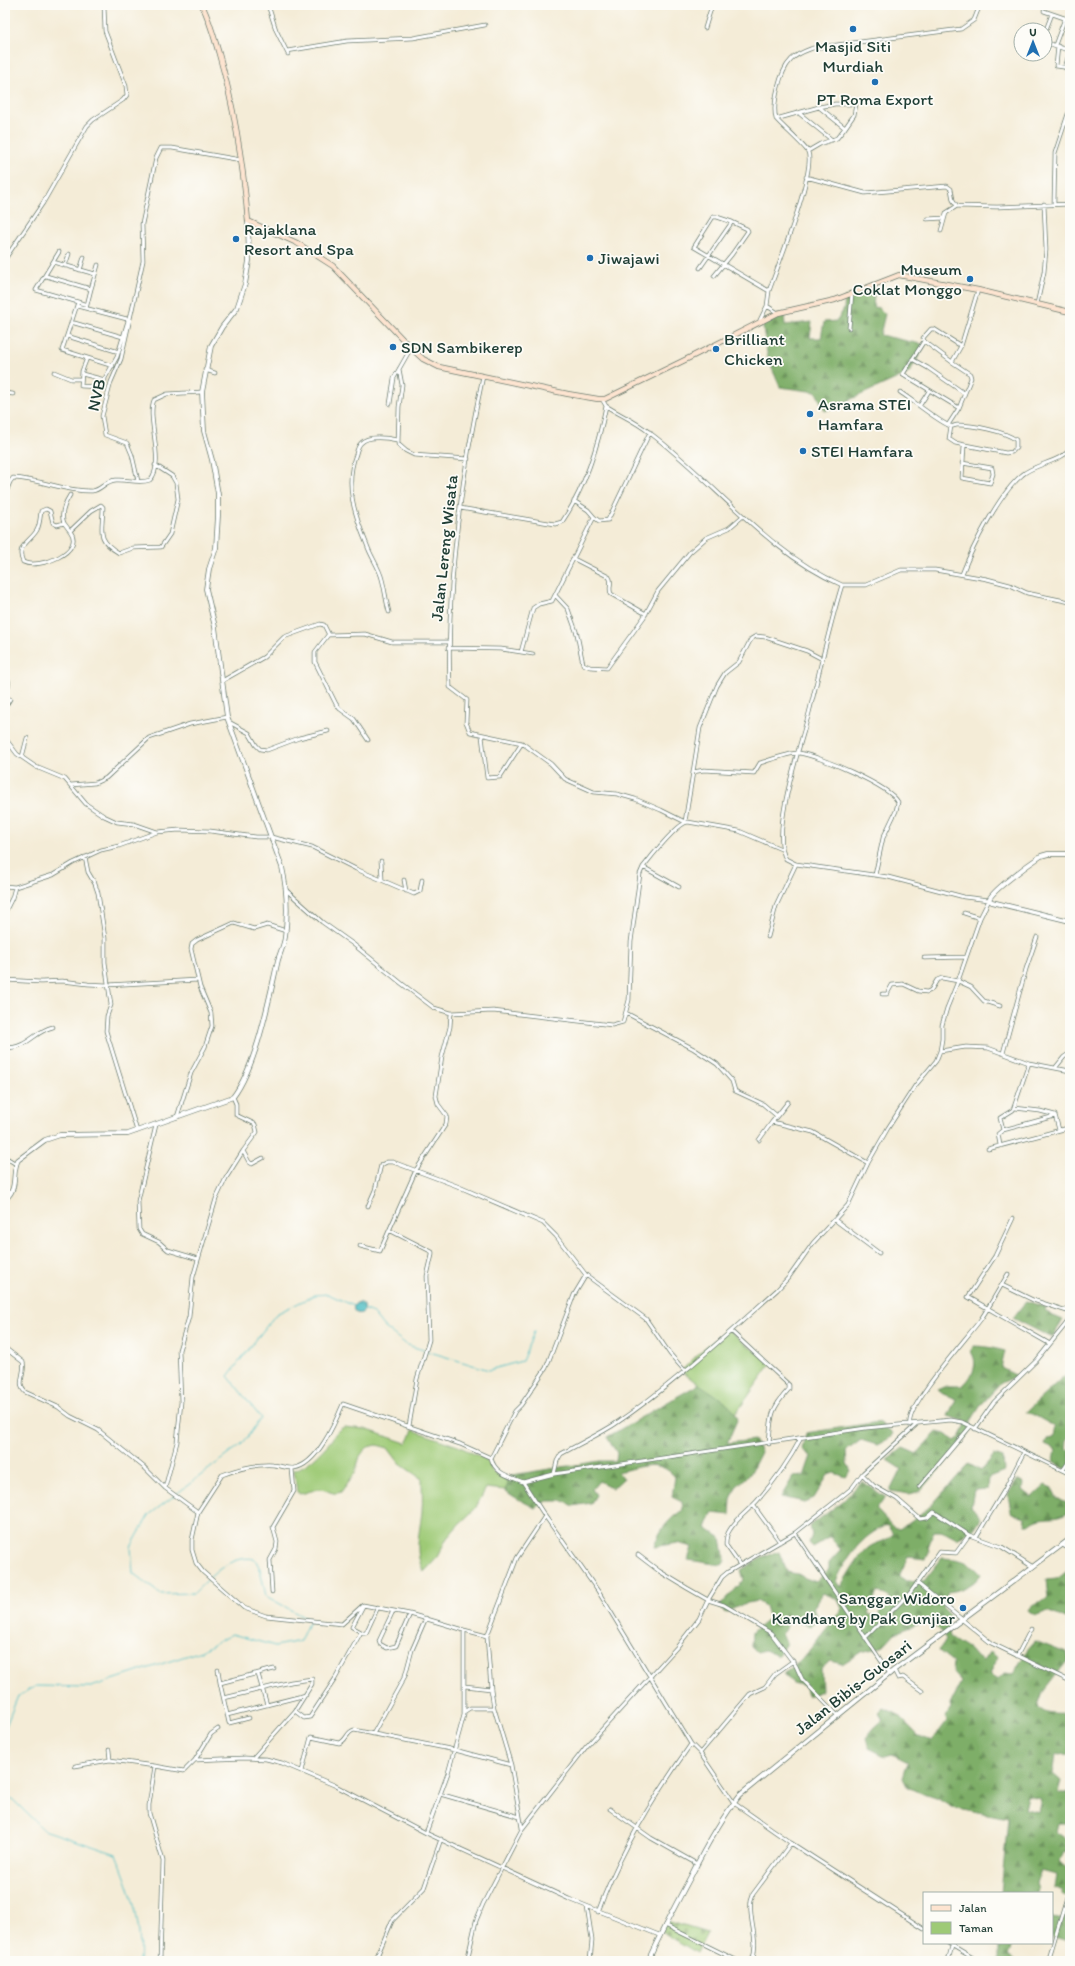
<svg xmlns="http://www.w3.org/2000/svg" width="1075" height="1966" viewBox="0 0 1075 1966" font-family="Itim,sans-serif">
	<defs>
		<pattern id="forest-firs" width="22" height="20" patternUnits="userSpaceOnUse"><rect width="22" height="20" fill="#7eae67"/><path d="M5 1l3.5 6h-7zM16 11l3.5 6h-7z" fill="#678f56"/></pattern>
		<pattern id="cemetery-stones" width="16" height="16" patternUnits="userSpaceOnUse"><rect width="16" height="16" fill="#9eca76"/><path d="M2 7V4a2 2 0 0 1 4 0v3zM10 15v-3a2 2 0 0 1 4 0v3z" fill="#80a562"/></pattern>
		<pattern id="water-waves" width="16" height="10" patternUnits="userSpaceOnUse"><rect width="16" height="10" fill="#51c0c6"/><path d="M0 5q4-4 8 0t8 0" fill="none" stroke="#439da2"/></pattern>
	</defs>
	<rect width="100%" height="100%" fill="#fdfcf7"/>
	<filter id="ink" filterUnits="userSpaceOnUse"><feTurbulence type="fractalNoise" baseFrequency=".025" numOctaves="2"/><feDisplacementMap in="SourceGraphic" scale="8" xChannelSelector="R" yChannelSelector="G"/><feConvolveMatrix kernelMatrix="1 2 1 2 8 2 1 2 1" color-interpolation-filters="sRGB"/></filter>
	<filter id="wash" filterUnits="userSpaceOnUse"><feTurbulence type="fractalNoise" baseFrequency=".012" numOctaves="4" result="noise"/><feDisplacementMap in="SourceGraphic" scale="16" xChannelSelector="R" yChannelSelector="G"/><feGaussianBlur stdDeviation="0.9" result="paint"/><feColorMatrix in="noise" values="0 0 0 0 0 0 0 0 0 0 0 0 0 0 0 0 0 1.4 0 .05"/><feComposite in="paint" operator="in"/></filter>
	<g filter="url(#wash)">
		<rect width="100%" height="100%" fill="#f4ecd7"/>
		<path fill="#9eca76" stroke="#5e8455" d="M728 1330 771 1364 736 1413 681 1371 702 1350Z
			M344 1427 365 1429 406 1443 409 1440 413 1430 458 1446 487 1460 492 1471 505 1478 508 1485 505 1490 486 1488 475 1509 459 1524 447 1538 436 1559 424 1572C413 1552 420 1532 422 1511 423 1500 422 1490 422 1479L400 1464 388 1448 377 1445 368 1447 365 1450 360 1456 355 1473 341 1492C332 1496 328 1489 319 1489 313 1490 306 1493 300 1494L297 1492 294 1470C308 1466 320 1453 329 1443 336 1435 334 1432 344 1427Z"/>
		<path fill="url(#forest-firs)" stroke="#4e764e" fill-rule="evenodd" d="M875 286 873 307 879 308 885 314 880 335 925 345 909 373 825 411 816 392 780 387 768 359 762 321 780 314 770 320 784 314 785 325 812 322 810 338H821L824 322 837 321 844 309 845 297Z
			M1026 1301 1046 1307 1045 1310 1051 1315 1063 1320 1052 1338 1013 1318Z
			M973 1346C984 1346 994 1348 1005 1351L1001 1368 1017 1376 1001 1383 981 1405 971 1421 968 1436 921 1491 909 1494 890 1491 901 1469 887 1460 903 1448 917 1454 937 1432 945 1434 955 1441 960 1437 967 1422 948 1416 956 1399 943 1394 938 1390 947 1386H962C973 1377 979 1363 971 1352Z
			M1064 1376 1070 1377V1437L1067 1440 1066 1449 1070 1450V1471L1054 1461 1056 1450 1045 1445 1047 1439 1053 1438 1055 1426C1048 1424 1031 1412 1026 1412Z
			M699 1384C712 1393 731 1403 738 1418L727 1443 754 1440 761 1452 750 1474 736 1487 731 1499 730 1515 712 1513 706 1528 721 1538 725 1561 722 1565 688 1560 692 1547 677 1543 654 1547C658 1532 670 1517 683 1510L682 1502 672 1497 675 1477C660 1458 639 1467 618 1472L623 1479 613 1488 599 1481 592 1489 596 1495 591 1503 573 1506 563 1501H547L535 1508C525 1502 514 1498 505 1490L508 1485 507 1482 512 1475 600 1461H616L617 1453 607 1437Z
			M879 1422 893 1433 890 1438 877 1445 861 1440 846 1451 847 1463 851 1471 846 1477 834 1473 828 1475 814 1498 805 1502 781 1497 793 1477 804 1476 811 1456 802 1449 806 1433Z
			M994 1455 1003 1458 1004 1471 989 1477 988 1489 974 1490 971 1506 981 1518 974 1529 957 1539 942 1531H934L928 1544 929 1553 926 1559 908 1557 899 1576 906 1581H924L942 1558C960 1559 968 1560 981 1574 974 1586 960 1590 948 1592L942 1608 952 1618 947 1623 950 1637 969 1649 975 1656 983 1661 990 1651 998 1657 992 1667 989 1675 998 1680 1004 1674 1013 1675 1027 1650 1035 1641 1066 1653 1068 1660 1043 1692 1038 1705C1041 1716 1062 1715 1070 1713V1754L1056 1755 1053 1774 1061 1781 1058 1792 1070 1794V1824H1058L1056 1832 1069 1841 1068 1846 1070 1847V1853L1064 1852 1060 1861 1065 1866 1070 1869V1897L1063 1895V1891L1054 1887 1056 1874 1041 1870 1036 1884 1038 1889 1037 1893H1001L1008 1818 953 1807 938 1798 908 1788 903 1778 908 1762 892 1754 885 1756 869 1748 866 1738 874 1728 883 1720 879 1713 884 1708 897 1714 919 1736 932 1741 947 1721 945 1717 951 1709 950 1704 961 1682 952 1672 953 1662 939 1651 946 1639 938 1629 927 1621 895 1633 882 1647 861 1652 842 1664 830 1661 821 1669 822 1691 808 1696 805 1686 793 1683 783 1674 803 1658 842 1609 838 1599 823 1593 813 1608 817 1618 811 1626 790 1620 782 1634 786 1643 778 1656 764 1650 757 1652 751 1646 752 1633 769 1619 765 1606 757 1601 743 1604 725 1613 719 1607 744 1580 741 1570 762 1557 779 1552 787 1572 802 1575 805 1578 816 1582 829 1569V1563L841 1550 830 1537 813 1547 809 1543 812 1535 810 1526 843 1501 862 1481 885 1497 876 1509 893 1527 899 1529C927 1515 947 1487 969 1464L981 1471ZM887 1525 893 1534C883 1544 877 1541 868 1548 856 1558 849 1574 840 1587L836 1581C847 1557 861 1536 887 1525ZM877 1592 890 1597 885 1610 881 1609 878 1617 868 1614ZM1027 1796 1041 1799 1038 1812 1024 1809Z
			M1017 1479 1024 1483 1023 1490 1032 1497 1045 1485 1052 1488 1057 1498 1068 1504 1070 1512C1053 1523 1043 1513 1029 1525H1026L1024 1518 1013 1514 1011 1511 1008 1495Z
			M1070 1569V1621L1048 1611 1037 1615 1030 1613 1028 1610C1035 1599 1042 1605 1048 1597L1046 1580 1057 1579Z
			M1067 1908H1070V1942L1052 1936V1917L1064 1919Z
			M999 1943H1013L1008 1955 1016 1961H999Z"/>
		<path fill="url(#cemetery-stones)" stroke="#5e8455" d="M667 1921 707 1933 697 1953 661 1931Z"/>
		<path fill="url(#water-waves)" stroke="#387e7d" d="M353.5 1308a5.5 5.5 0 1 1 11 0a5.5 5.5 0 1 1-11 0Z"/>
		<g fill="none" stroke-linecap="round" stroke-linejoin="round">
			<path stroke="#51c0c6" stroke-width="1" d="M365 1310 373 1313 384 1327 407 1345 489 1370 522 1361 534 1332
				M307 1619 266 1596 260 1569 255 1559C229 1554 211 1577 194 1593L160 1594 133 1573 131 1547 149 1515 243 1443 261 1418 228 1376 276 1314 315 1295 328 1294 354 1306
				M5 1728 18 1696 36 1686 91 1687 201 1651 232 1634 275 1646 300 1641 309 1621
				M5 1777 7 1794 44 1830 116 1854C130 1888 143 1923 139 1961"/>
		</g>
	</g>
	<g filter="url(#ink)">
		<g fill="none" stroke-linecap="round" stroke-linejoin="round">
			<defs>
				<path id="minor" d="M268 5 276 30 288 54
					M1044 11 1070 20
					M705 28 712 5
					M1045 32 1052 14
					M1045 42 1070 51
					M1055 45 1065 18
					M1058 46 1056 66 1070 68
					M287 51 347 41 413 38 485 25
					M1065 68 1070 51
					M819 107 835 104H856L854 115 845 128
					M800 114 832 140
					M776 119 819 107 845 128 837 138 820 144 808 151
					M806 177 865 193 947 186 951 189 953 200 957 206 997 207 1070 204
					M1054 203 1055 153 1068 114
					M927 219 944 218
					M732 222 717 217H713L694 247 769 291
					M941 231 946 213 957 206
					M59 252 36 290 78 302
					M5 259 43 203 87 126 93 120 123 100 127 95 126 86 105 31 104 5
					M53 262 95 274
					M65 266 69 254
					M700 268 732 222 747 229 748 231 732 254 714 276
					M80 270 84 257
					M46 276 91 289 87 305
					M91 289 98 265
					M1037 304 1044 272 1046 250 1044 204
					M77 306 127 319
					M767 306 778 313
					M86 308 87 305 78 302 62 350 113 366
					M760 320 767 306 769 291C777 268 816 171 808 152 805 146 782 126 776 119 772 104 780 71 791 60 796 54 805 51 813 48L961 29 974 20 980 5
					M71 322 123 337
					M849 328 852 293
					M67 336 119 352
					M924 341 952 362
					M87 358 82 371 81 386 100 387 117 357 130 314
					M912 359 928 368 964 393
					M399 369 402 385 399 407 398 444 406 451 414 455 468 459
					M205 370 215 373
					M54 372 71 379H81
					M82 374 105 380
					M900 392C908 397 944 426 951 426 953 427 955 425 957 425 972 425 1005 431 1016 440V448L1012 452 1006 453 955 443 949 439 951 426
					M5 393 13 394
					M390 404 394 378 411 348
					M920 405 929 391
					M959 408 903 374 924 341 923 338 931 329H934L961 346
					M948 425 959 408 971 378 970 374 952 362 961 346 978 290
					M962 463 992 468 993 474 990 483 962 478 964 446
					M138 481 132 455 127 443 105 435 102 416 111 382 121 359 143 261 142 224 156 158 161 148H172L241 160
					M5 495 10 482 13 478C40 479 65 492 92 491 102 490 104 481 116 480 127 479 139 484 150 480 166 464 146 419 154 400L167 394 202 392
					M574 501 588 510 594 517
					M460 508 555 524 562 522C585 488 598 446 606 406
					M64 523C60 514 65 503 70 495
					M70 531 64 523 57 525 53 523 50 511 46 509 41 511C40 518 40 524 37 530 31 541 15 546 23 562 38 570 86 552 70 531L91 511 101 505 103 507C103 530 95 539 119 553L133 548 161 547 170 534 178 499 176 483 172 476 155 465
					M574 559 609 577C613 582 608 588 611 594L646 614
					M962 574C973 546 999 494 1022 475 1034 464 1061 462 1070 449
					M842 585H866L901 570H935L987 579 1010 585 1027 593 1070 602
					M555 595 568 609 577 634 583 664 590 667 607 668 644 617 658 591 690 552 706 538 729 528 743 516
					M389 612C386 601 385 590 382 579 379 567 371 557 367 545 355 516 344 484 356 454 357 450 358 446 361 443 368 435 388 438 397 440
					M448 648 501 649 521 652 533 608 539 604 552 601 594 517 599 521 608 520 650 432
					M521 652 533 654
					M5 675C11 681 8 687 5 694
					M222 681 264 657 284 637 320 624 324 625 329 635
					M5 697 10 699 5 707
					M229 722 249 733 256 745 260 749 267 750 299 738 328 731
					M482 736 487 778 500 777 522 743 470 732 466 722 467 700 450 687C446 583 461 478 483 376
					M5 738 17 754 36 767 65 779 86 804 104 816 117 822 134 824 157 832 179 830 210 831 256 837H271L312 847 356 869 414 894 420 891 422 880
					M368 740 354 719 340 709 336 704 315 662V652L328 635 365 634 392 642H448
					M522 743 551 764 565 779 594 792 617 794 635 799 661 810 685 822 700 728 717 686 725 673 739 662 751 639 756 636 765 637 807 651 822 659
					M22 757 27 738
					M693 772 704 770 754 773 760 763C770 760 791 752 799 753 817 755 890 786 898 802L896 811 883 838 875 875
					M71 785 95 783 106 778 149 738 190 724 227 717
					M85 857 88 872 95 884 98 893 105 938V962L111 1005 107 1016 106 1031 137 1131
					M381 861 382 879
					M643 867 679 887
					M404 880 406 891
					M5 886 15 887
					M286 890 322 922 353 944 401 983 434 1008 451 1013 493 1011 612 1025 623 1022 629 1000 631 942 640 874 643 867C651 857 677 823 688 822L739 831 781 849
					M5 912 12 898 15 887 53 875 73 863 101 850 119 846 157 832
					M964 913 980 918
					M768 937 776 906 796 864
					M924 958 966 957
					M5 980 41 982 62 981 88 984 107 985 198 980
					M882 994H887L892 985 903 984 918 991 927 992 931 990 937 980 942 978 958 981 971 987 984 1001 1000 1006
					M626 1013 694 1049 717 1064 732 1081 735 1091 763 1104 777 1116 772 1122 813 1132 868 1163
					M5 1048C29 1048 34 1031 53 1027
					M940 1051 966 1047 988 1048 1029 1063 1013 1110 1000 1118 1003 1130
					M1003 1053 1026 969 1037 937
					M1029 1063 1070 1071
					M1056 1067 1064 1057 1070 1053
					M1015 1108 1040 1111 1055 1115 1059 1130
					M777 1116 788 1102
					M177 1117 191 1073 205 1047 212 1026 211 1013 200 987 191 949 192 944 197 940 234 923 254 929 267 925 286 931
					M156 1125 138 1201 139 1229 142 1234 159 1242 168 1250 198 1259
					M759 1140 772 1122
					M1000 1145 998 1134 1003 1130 1055 1116
					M988 1149 1068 1128
					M243 1151 249 1162 252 1164 263 1158
					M5 1157 16 1164
					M368 1206 375 1190 381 1165 387 1162H393L457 1186 543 1223 556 1236 586 1275 646 1319 670 1354 685 1371
					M1013 1218 995 1256 968 1297 1050 1344
					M835 1220 879 1253
					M389 1230 432 1252V1255L427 1276 429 1340 417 1379 409 1426
					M360 1246 380 1251 416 1170 446 1124 447 1116 438 1104 436 1096 442 1057 450 1027 451 1013
					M1002 1285 1033 1300 1070 1312
					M731 1331 789 1385V1389C770 1410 771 1416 769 1444
					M5 1348 23 1362C26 1373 16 1383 25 1392L58 1407 70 1416 98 1430 145 1468 165 1488 198 1512 192 1540V1550L196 1563 203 1572 244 1608 266 1616 342 1624 363 1605 410 1614 464 1630 487 1636 517 1558 545 1516 598 1591 691 1744 700 1753 734 1803 791 1843 924 1929
					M910 1425C905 1406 968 1337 981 1319 991 1304 999 1289 1008 1274
					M975 1429 994 1402 1037 1360 1070 1319
					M1063 1470 1070 1460
					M554 1474 557 1461 561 1454C579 1444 598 1435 615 1424 673 1385 724 1337 777 1290L789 1277 813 1243 848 1205 868 1163 888 1128 915 1086 936 1061 940 1051 942 1039V1025L947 1008 958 981 980 918 989 900 964 897 888 877 796 864 786 859C770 834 801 743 809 713 820 670 829 627 842 585 766 552 715 482 650 433 637 422 620 415 606 406L602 399
					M862 1474 874 1486 897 1499 920 1519 927 1518 934 1512 969 1535 1002 1547 1033 1567
					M523 1482C509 1476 495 1474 491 1458L515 1411 521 1405 546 1368 574 1295 586 1275
					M919 1487 970 1427
					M165 1488 177 1442 181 1402 179 1350 189 1317 193 1277 216 1199 226 1178 243 1151 257 1132 255 1124 236 1115V1104L233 1097
					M753 1505 780 1542
					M198 1512 222 1475C237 1469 256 1464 273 1465 280 1465 287 1469 294 1468 317 1465 335 1423 343 1404L460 1444 491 1458
					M545 1516 523 1482 554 1474 866 1428 951 1420 962 1422 1070 1474
					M795 1533 890 1674
					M976 1537 1005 1489 1024 1452
					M1062 1545 1070 1549
					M638 1555 659 1571 687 1588 708 1600 724 1605 771 1633 796 1666 802 1679 838 1716
					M740 1565 726 1545C726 1540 726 1537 728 1533 735 1519 747 1512 757 1501 774 1482 789 1461 801 1438
					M917 1583 991 1643 1070 1681
					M272 1592 270 1560 276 1549 277 1542 273 1527 294 1491 292 1469
					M363 1606 352 1627 363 1633H366L378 1607
					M393 1611 379 1641 380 1644 387 1648 396 1646 410 1614
					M865 1638 910 1593 939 1552 956 1553 969 1535
					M1017 1656 1031 1629
					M218 1670 220 1683
					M894 1670 898 1678 903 1677 922 1691
					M258 1674 267 1705
					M465 1686 491 1689 487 1636
					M491 1689 494 1708 511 1765
					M224 1698 291 1682 312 1679V1684L295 1711
					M464 1712 470 1708H494
					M227 1715 306 1695
					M249 1718 229 1723 220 1683 274 1669
					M373 1734 405 1676 412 1650 426 1618
					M109 1750 110 1760
					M700 1753 750 1694 765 1687 775 1674 793 1661
					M253 1758 295 1711 304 1718 310 1717 335 1679 360 1634
					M195 1760 211 1734 218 1729
					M75 1766 110 1760 155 1766
					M302 1771 311 1737 339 1743C347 1741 346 1732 354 1730L455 1750 511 1765 522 1828
					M440 1794 520 1817
					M610 1809 651 1838 697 1864
					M426 1833 448 1773 464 1715V1630
					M587 1907 592 1940 590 1961
					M598 1912C620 1851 654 1796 691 1744
					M665 1925 738 1961
					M948 1943 978 1961
					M160 1961 163 1861 149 1813V1805L155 1766 184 1771 195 1760 245 1758 266 1759 282 1763 334 1785 426 1833 569 1899 659 1935
					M375 1961 392 1921 424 1888 441 1839
					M467 1961 476 1921 483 1904 522 1829 586 1747 677 1647 699 1619 708 1600 722 1577 728 1572 795 1533 841 1497 852 1488 863 1473 916 1425
					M752 1961C760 1940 748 1921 751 1900L753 1894 791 1843
					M948 1961 952 1946
					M1048 1961 1070 1888"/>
				<path id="tertiary" d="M1070 854H1048L1041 856C1032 862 991 891 989 900L992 902 1070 921
					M5 1199C19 1189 11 1173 18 1160L45 1140 60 1135 128 1134 233 1097C257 1065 269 999 278 960 280 953 284 945 285 937 288 914 287 889 282 867L227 717 215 627 206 589 209 569 216 548 218 516V494L212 460 204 431 202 392 211 346 222 327 237 308 245 284 249 261 248 221
					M648 1961C661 1932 676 1904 691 1876 705 1848 720 1820 740 1795L894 1670 1070 1539"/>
				<path id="secondary" d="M202 5C210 21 214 37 219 54 235 109 243 164 248 221L297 243 333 266 411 348 423 359 439 367 568 394 598 399H605L689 358 778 313 835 300 899 275 978 290 1070 312"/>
			</defs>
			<use href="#minor" stroke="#6a7a6d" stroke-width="4.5"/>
			<use href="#tertiary" stroke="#6a7a6d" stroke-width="5.5"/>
			<use href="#secondary" stroke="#6a7a6d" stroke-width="6"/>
			<use href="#minor" stroke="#fff" stroke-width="3"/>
			<use href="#tertiary" stroke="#fff" stroke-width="4"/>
			<use href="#secondary" stroke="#fde4d0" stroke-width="4.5"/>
		</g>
	</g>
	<g fill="#1f6fb2" stroke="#fdfcf7" stroke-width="1.5">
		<circle cx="853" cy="29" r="4"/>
		<circle cx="875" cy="82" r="4"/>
		<circle cx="236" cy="239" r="4"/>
		<circle cx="590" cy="258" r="4"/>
		<circle cx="970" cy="279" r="4"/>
		<circle cx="393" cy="347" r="4"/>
		<circle cx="716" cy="349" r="4"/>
		<circle cx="810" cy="414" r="4"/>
		<circle cx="803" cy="451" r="4"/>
		<circle cx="963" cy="1608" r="4"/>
	</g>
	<g text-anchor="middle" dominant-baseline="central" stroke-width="3.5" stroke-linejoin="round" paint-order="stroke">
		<g font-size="17" fill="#1f3d34" stroke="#fdfcf7" text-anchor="start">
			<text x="853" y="46" text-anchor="middle">Masjid Siti<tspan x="853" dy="20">Murdiah</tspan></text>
			<text x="875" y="99" text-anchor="middle">PT Roma Export</text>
			<text x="244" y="229">Rajaklana<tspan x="244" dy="20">Resort and Spa</tspan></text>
			<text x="598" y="258">Jiwajawi</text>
			<text x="962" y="269" text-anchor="end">Museum<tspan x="962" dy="20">Coklat Monggo</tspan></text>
			<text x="724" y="339">Brilliant<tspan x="724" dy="20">Chicken</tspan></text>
			<text x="401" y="347">SDN Sambikerep</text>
			<text x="818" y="404">Asrama STEI<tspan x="818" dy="20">Hamfara</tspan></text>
			<text x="811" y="451">STEI Hamfara</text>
			<text x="955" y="1598" text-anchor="end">Sanggar Widoro<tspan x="955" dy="20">Kandhang by Pak Gunjiar</tspan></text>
		</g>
		<g font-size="17" fill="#1f3d34" stroke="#fdfcf7">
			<text transform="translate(96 395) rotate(-77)">NVB</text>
			<text transform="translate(444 548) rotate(-84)">Jalan Lereng Wisata</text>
			<text transform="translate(853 1687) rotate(-38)">Jalan Bibis-Guosari</text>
		</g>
	</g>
	<rect width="1075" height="1966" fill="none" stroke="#fdfcf7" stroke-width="20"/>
	<rect x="923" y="1892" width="130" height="52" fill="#fdfcf7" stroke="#a4b0a9"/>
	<rect x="931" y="1905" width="20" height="6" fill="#fde4d0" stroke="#a4b0a9"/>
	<text x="959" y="1912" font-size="12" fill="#1f3d34">Jalan</text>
	<rect x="931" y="1922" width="20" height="12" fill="#9eca76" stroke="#a4b0a9"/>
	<text x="959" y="1932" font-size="12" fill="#1f3d34">Taman</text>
	<g transform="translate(1033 42)"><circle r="19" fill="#fdfcf7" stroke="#a4b0a9"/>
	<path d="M0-3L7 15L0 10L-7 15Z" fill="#1f6fb2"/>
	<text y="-6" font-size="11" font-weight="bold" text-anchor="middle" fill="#1f3d34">U</text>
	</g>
</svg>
